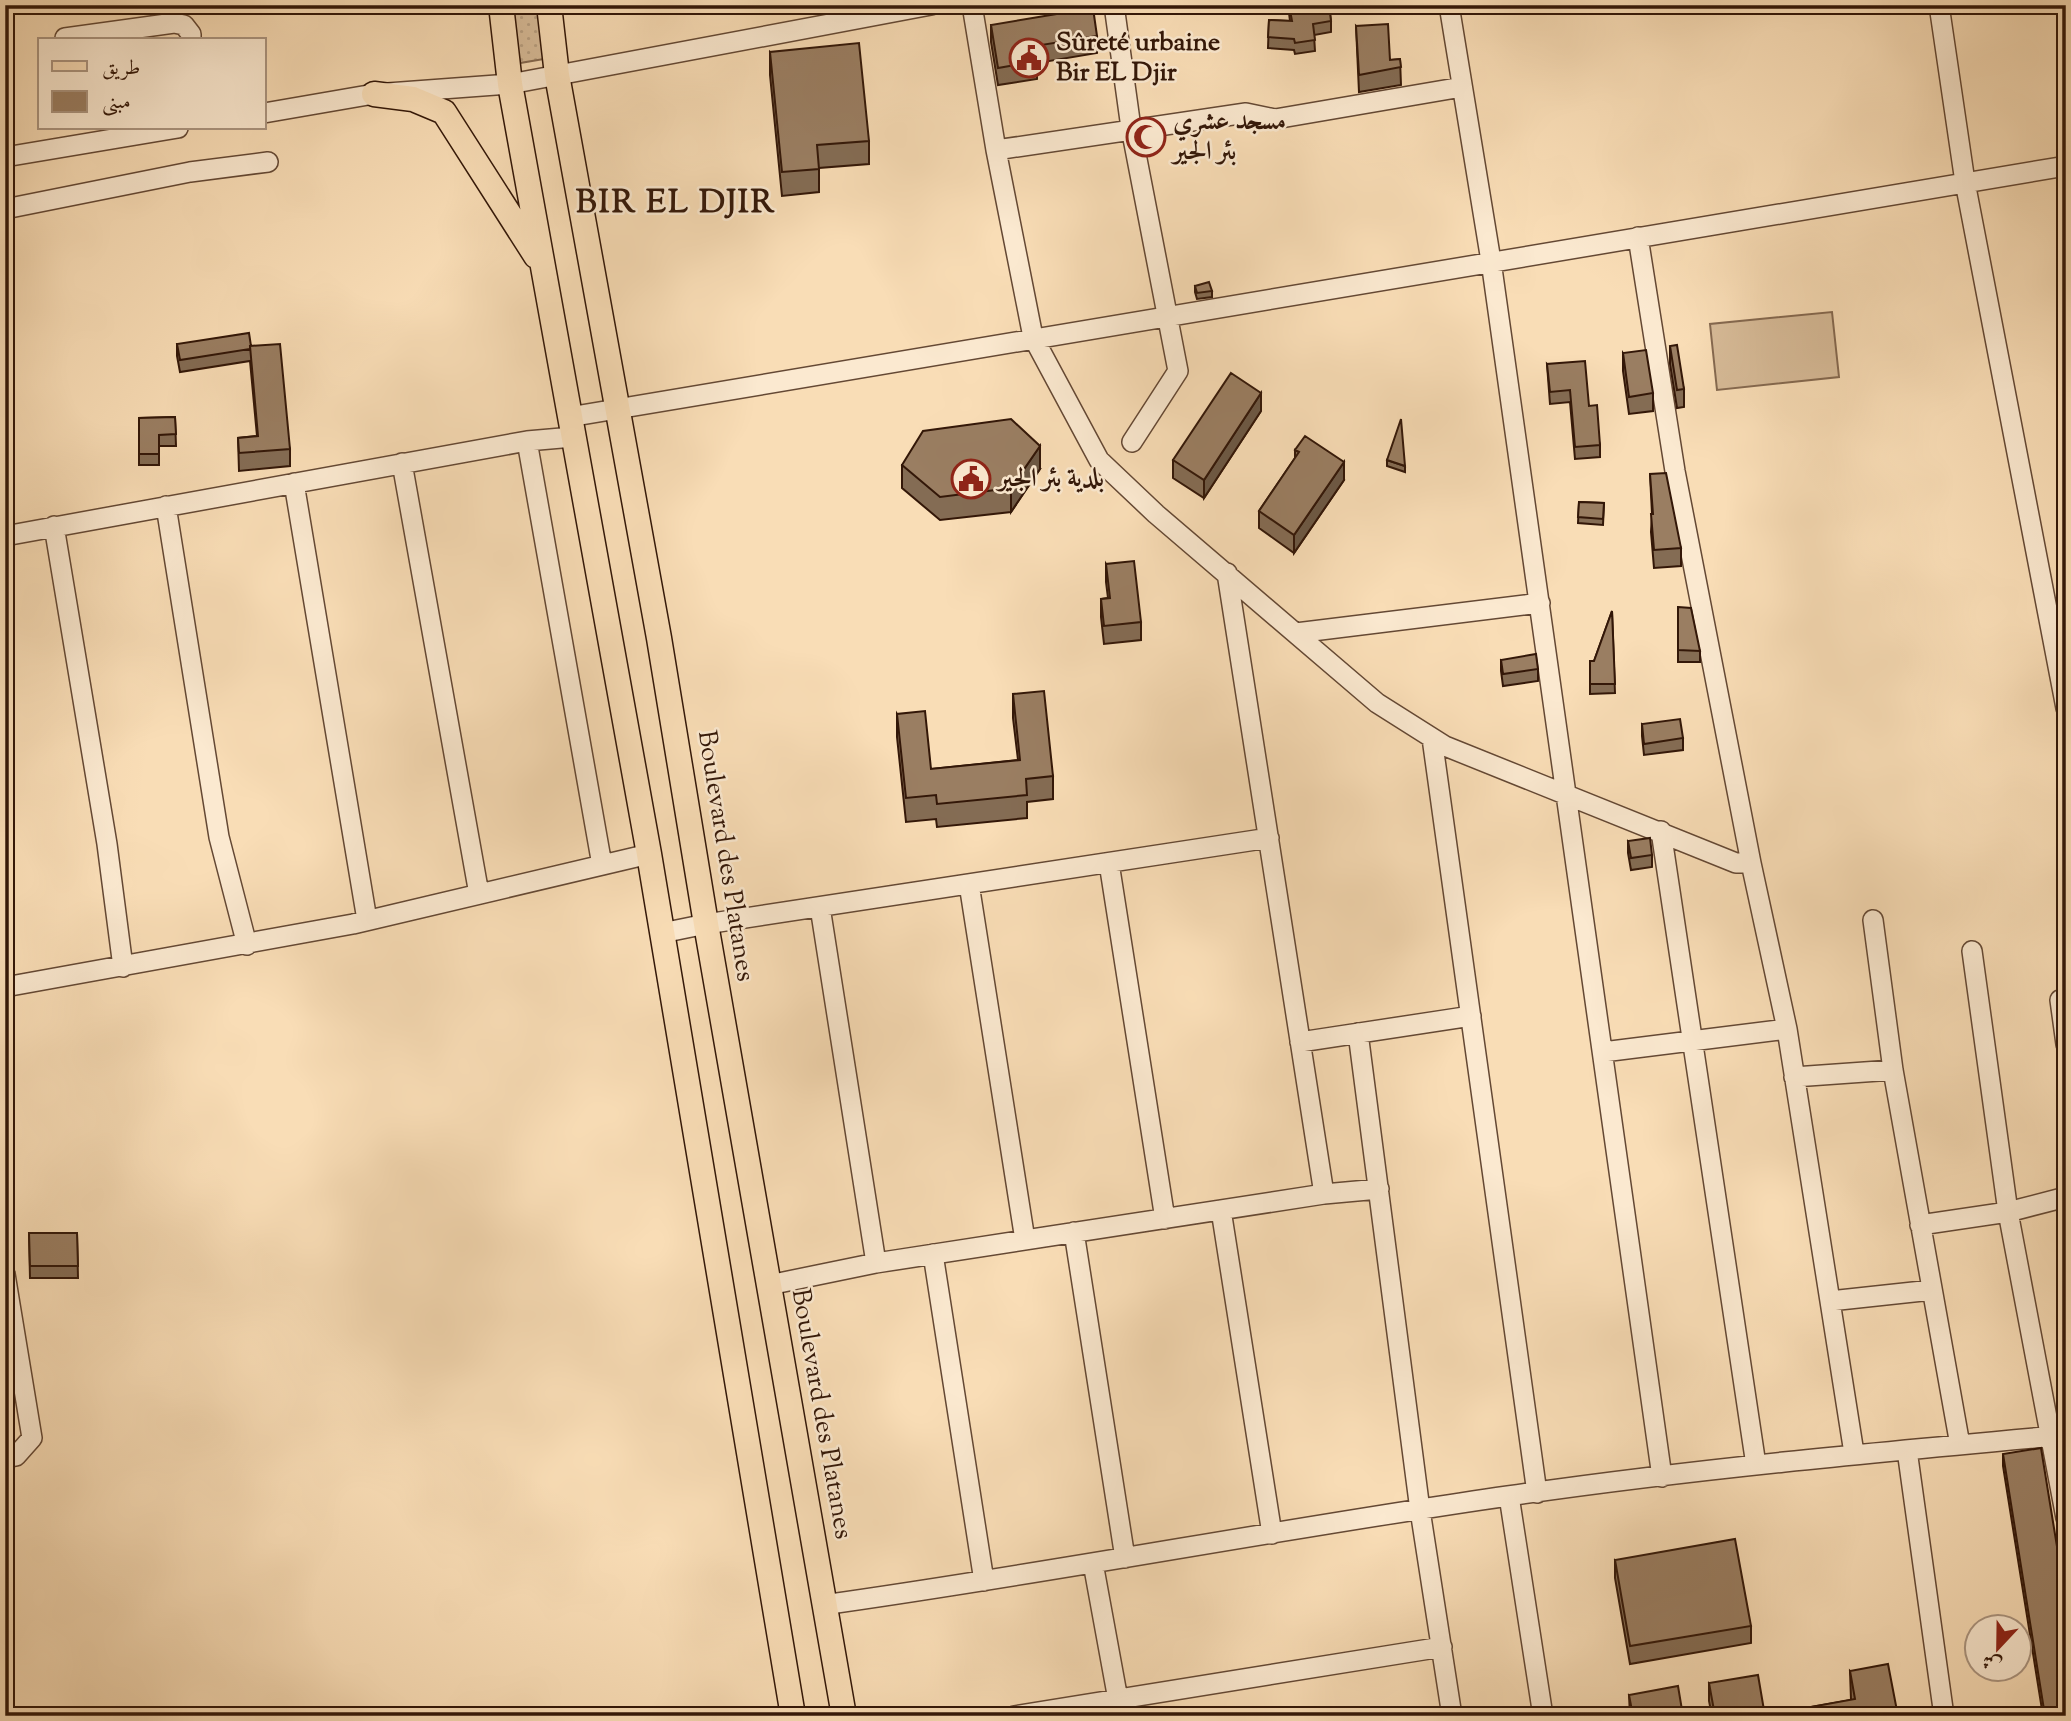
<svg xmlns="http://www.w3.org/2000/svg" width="2071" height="1721" viewBox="0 0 2071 1721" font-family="'Sorts Mill Goudy',Amiri,serif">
	<defs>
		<pattern id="grass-dots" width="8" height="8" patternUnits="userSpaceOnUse" patternTransform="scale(1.75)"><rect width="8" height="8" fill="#d7bb98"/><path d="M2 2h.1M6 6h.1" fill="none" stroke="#b9a082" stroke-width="1.8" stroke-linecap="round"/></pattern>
	</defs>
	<rect width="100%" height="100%" fill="#f9ddb6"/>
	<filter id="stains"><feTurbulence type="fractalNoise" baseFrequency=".00286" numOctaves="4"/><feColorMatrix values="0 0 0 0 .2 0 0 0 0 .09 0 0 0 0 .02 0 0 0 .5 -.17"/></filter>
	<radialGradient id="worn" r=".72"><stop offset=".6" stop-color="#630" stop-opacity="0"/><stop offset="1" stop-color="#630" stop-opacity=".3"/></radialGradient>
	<path fill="url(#grass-dots)" stroke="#856950" stroke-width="2" d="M510 5H541L550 58 520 63Z"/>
	<path fill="#d7bb98" stroke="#856950" stroke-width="2" d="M1832 312 1839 377 1717 390 1710 324Z"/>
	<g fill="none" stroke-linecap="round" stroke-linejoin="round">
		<defs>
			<path id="minor" d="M972 5 996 150 1033 337 1099 460 1156 514 1377 703 1445 746 1736 863H1751
				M1114 5 1131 128 1178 371 1132 442
				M1449 5 1491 261 1662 1477
				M1939 5 1965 182 2066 708
				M65 38 174 23 184 25 191 34V40
				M264 113 374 94 510 84 931 5
				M996 150 1246 113 1275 119 1462 87
				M5 157 178 128
				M5 209 190 172 268 162
				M1638 237 1675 471 1751 863 1787 1029 1854 1453
				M569 417 2066 166
				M527 441 602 865
				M402 463 479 894
				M294 483 367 920
				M166 506 219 837 247 945
				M54 526 107 844 123 967
				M5 536 527 441 573 437
				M1227 573 1324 1194
				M1296 633 1540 603
				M1432 738 1537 1493
				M1661 831 1756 1465
				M1109 863 1165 1219
				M969 884 1025 1240
				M820 907 876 1263
				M1873 920 1893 1070 1960 1445
				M662 933 706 924 1269 838
				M1972 951 2008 1212 2066 1518
				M5 987 353 924 649 854
				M2060 1000 2066 1044
				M1358 1033 1420 1510 1452 1716
				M1300 1042 1471 1016
				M1603 1052 1787 1029
				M1794 1077 1893 1070
				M1221 1210 1272 1534
				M1920 1225 2008 1212 2066 1197
				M1074 1232 1125 1558
				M933 1254 984 1581
				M5 1274 32 1438 16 1456 5 1458
				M769 1285 876 1263 1324 1194 1379 1189
				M1830 1301 1932 1290
				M1907 1450 1944 1716
				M1509 1496 1543 1716
				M1093 1563 1121 1716
				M823 1605C1052 1573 1279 1529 1508 1496 1693 1469 1880 1452 2066 1435
				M1014 1716 1442 1647"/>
			<path id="major" d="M501 5 510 84 649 854 793 1716
				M549 5 557 75 659 638 706 924 844 1716
				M374 94 413 99 444 112 536 256"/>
		</defs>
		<use href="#minor" stroke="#644834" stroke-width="22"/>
		<use href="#major" stroke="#331708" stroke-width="27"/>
		<use href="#minor" stroke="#fbe9d0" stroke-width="19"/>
		<use href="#major" stroke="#f9ddb6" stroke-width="24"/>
	</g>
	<path fill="#846c54" stroke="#331708" stroke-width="2" d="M849 5H863L849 8Z
		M1288 5H1329L1331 21V32L1314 35 1315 51 1295 54 1294 50 1268 48 1269 20 1290 21Z
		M991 25 1097 36V53L1037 63V79L998 85 991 42Z
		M1356 26 1390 60 1400 59 1401 85 1359 92Z
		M770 52 869 141V164L819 168V192L782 196 770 75Z
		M1195 286 1212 291V297L1197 299 1195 292Z
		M177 344 251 346 290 449V466L239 471 238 438 257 436 250 361 180 372 177 356Z
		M1670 346 1684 389V407L1677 408 1670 364Z
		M1623 353 1653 393V411L1629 414 1623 371Z
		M1547 364 1589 406 1600 445V457L1575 459 1570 402 1550 404Z
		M1261 411 1204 498 1173 478V460Z
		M175 417 176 446H159V465H139V418Z
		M1295 450 1344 480 1294 553 1259 528V511L1295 458Z
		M1387 460 1405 466V472L1387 466Z
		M902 465 1040 469 1011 512 940 520 902 488Z
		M1650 474 1681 548V566L1654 568 1651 532 1652 514Z
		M1579 502 1604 503 1603 525 1578 523Z
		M1106 564 1141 622V640L1104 644 1101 617V599L1108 598 1106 582Z
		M1678 607 1700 651V662H1678Z
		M1612 611 1615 693 1590 694V661H1594Z
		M1501 660 1538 669V681L1503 686 1501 671Z
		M1013 694 1053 776V799L1027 802V818L937 827 936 819 906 822 897 737V714L931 769 1018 760 1013 718Z
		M1642 724 1683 738V750L1644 755 1642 736Z
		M1628 841 1652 855V867L1631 870 1628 853Z
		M29 1233H77L78 1278H30Z
		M2003 1454 2066 1716H2043L2003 1466Z
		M1615 1560 1751 1626V1643L1630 1664 1615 1578Z
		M1850 1671 1898 1716H1805V1708L1851 1700Z
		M1709 1683 1765 1716H1712L1709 1701Z
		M1629 1695 1683 1716H1630Z"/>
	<path fill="#6c5845" stroke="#331708" stroke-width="2" d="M1261 393V411L1204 498V480Z
		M1040 446V469L1011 512V488Z
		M1344 462V480L1294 553V535Z"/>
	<path fill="#9a7e62" stroke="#331708" stroke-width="2" d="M1289 5H1329L1331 21 1313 24 1315 40 1295 43 1294 39 1268 37 1269 20 1292 21Z
		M1093 8 1097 36 1035 46 1037 61 998 68 991 25Z
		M1388 24 1390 60 1400 59 1401 67 1359 75 1356 26Z
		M859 43 869 141 817 145 819 169 782 172 770 52Z
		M1209 282 1212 291 1197 293 1195 286Z
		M249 333 251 346H250V349L180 360 177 344Z
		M280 344 290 449 239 453 238 438 258 436 250 346Z
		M1677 345 1684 389 1677 390 1670 346Z
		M1646 350 1653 393 1629 397 1623 353Z
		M1585 361 1589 406 1597 405 1600 445 1575 447 1570 390 1550 392 1547 364Z
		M1231 373 1261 393 1204 480 1173 460Z
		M175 417 176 434 159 435V454H139V418Z
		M1011 419 1040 446 1011 488 940 497 902 465 923 431Z
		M1401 419 1405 466 1387 460Z
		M1305 436 1344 462 1294 535 1259 511 1299 452 1295 450Z
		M1666 473 1681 548 1654 550 1651 514H1653L1650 474Z
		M1579 502 1604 503 1603 519 1578 517Z
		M1134 561 1141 622 1104 626 1101 599 1110 598 1106 564Z
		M1678 607 1691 608 1700 651 1678 650Z
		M1612 611 1615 684H1590V661H1594Z
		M1536 654 1538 669 1503 674 1501 660Z
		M1044 691 1053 776 1026 779 1027 795 937 804 936 795 906 798 897 714 925 711 931 769 1020 760 1013 694Z
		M1680 719 1683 738 1644 744 1642 724Z
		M1650 838 1652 855 1631 858 1628 841Z
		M29 1233H77L78 1266H30Z
		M2041 1448 2066 1602V1716H2045L2003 1454Z
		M1735 1539 1751 1626 1630 1646 1615 1560Z
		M1888 1664 1898 1716H1807L1805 1708 1855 1699 1850 1671Z
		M1758 1675 1765 1716H1715L1709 1683Z
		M1678 1686 1683 1716H1633L1629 1695Z"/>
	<defs>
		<symbol id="civic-ring" viewBox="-11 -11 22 22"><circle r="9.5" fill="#fbe9d0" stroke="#8f2418" stroke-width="1.5"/><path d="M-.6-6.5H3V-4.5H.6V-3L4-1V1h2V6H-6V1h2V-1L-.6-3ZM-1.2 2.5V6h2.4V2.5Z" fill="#8f2418"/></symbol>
		<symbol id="mosque-ring" viewBox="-11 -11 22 22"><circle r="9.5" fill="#fbe9d0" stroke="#8f2418" stroke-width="1.5"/><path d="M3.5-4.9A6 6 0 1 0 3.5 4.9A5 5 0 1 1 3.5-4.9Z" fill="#8f2418"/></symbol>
	</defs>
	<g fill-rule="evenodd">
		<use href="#civic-ring" x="1007" y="36" width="44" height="44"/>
		<use href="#mosque-ring" x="1124" y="115" width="44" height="44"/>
		<use href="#civic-ring" x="949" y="457" width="44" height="44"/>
	</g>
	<g text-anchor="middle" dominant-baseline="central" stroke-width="5" stroke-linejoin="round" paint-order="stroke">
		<g font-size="26" font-weight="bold" fill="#331708" stroke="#fbe9d0" text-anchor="start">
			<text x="1056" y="43">Sûreté urbaine<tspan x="1056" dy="30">Bir EL Djir</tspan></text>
			<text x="1173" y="122">مسجد عشري<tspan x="1173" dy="30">بئر الجير</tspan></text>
			<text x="998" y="479">بلدية بئر الجير</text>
		</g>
		<g font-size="26" fill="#331708" stroke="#fbe9d0">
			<text transform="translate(725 856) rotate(81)">Boulevard des Platanes</text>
			<text transform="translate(821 1414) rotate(80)">Boulevard des Platanes</text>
		</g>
		<g font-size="33" font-weight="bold" letter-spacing="2" fill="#331708" stroke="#fbe9d0">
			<text x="676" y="204">BIR EL DJIR</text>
		</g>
	</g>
	<rect width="2071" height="1721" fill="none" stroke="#f9ddb6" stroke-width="28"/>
	<rect x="7" y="7" width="2057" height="1707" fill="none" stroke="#331708" stroke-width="3.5"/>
	<rect x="14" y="14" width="2043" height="1693" fill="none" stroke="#331708" stroke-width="2"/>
	<rect x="38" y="38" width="228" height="91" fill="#fbe9d0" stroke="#ab9580" stroke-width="2"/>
	<rect x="52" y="61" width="35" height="10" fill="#f9ddb6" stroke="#ab9580" stroke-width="2"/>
	<text x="102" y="74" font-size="21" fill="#331708">طريق</text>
	<rect x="52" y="91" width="35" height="21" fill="#9a7e62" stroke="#ab9580" stroke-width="2"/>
	<text x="102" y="108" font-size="21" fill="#331708">مبنى</text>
	<g transform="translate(1998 1648) rotate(202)"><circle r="33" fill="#fbe9d0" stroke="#ab9580" stroke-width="2"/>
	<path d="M0-5L12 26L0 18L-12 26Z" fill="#8f2418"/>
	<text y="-10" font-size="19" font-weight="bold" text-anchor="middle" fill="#331708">ش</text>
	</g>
	<rect width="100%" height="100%" filter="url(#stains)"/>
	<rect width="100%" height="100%" fill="url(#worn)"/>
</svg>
